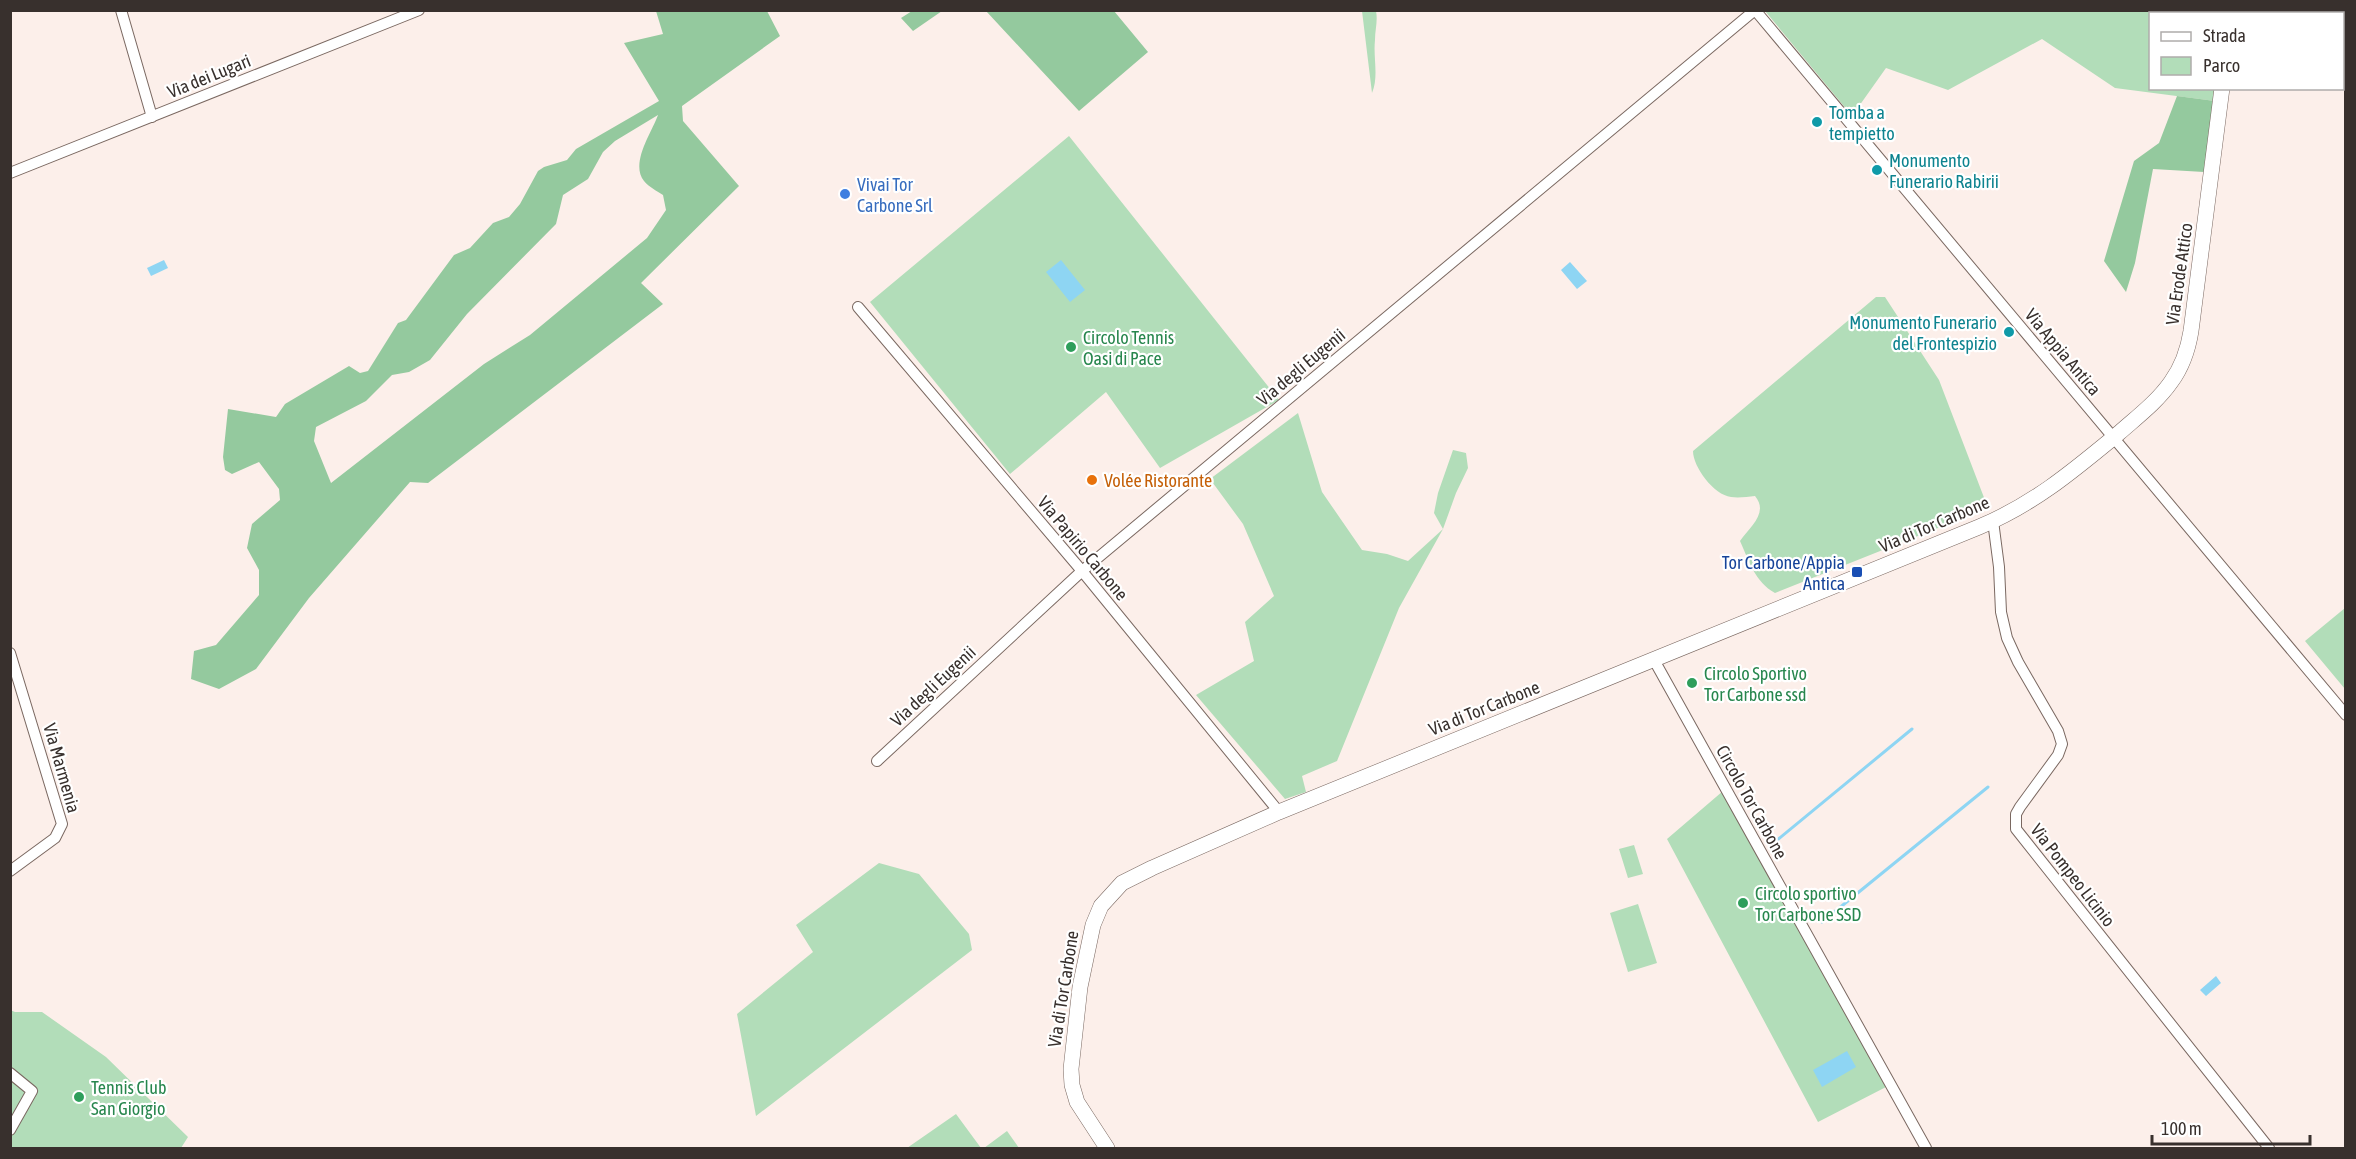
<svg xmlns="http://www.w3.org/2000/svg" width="2356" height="1159" viewBox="0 0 2356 1159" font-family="'Asap Condensed',sans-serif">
	<rect width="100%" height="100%" fill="#fcefea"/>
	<path fill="#b2ddb9" d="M1362 11H1376C1378 21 1375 30 1375 40 1373 58 1379 76 1372 93Z
		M1765 11H2228V14H2150V88L2217 89 2215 101 2115 88 2042 39 1948 90 1886 68 1852 116Z
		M1069 136 1279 400 1160 468 1106 392 1010 474 870 302Z
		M1876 297H1885L1939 380 1988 508 1775 593C1755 582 1749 561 1740 541 1750 527 1769 513 1755 496 1747 497 1738 498 1731 497 1714 495 1693 467 1693 451Z
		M1298 413 1322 492 1362 550 1387 554 1408 561 1443 529 1434 513 1438 493 1453 450 1466 453 1468 468 1456 493 1443 529 1399 608 1337 761 1302 776 1306 792 1285 799 1196 695 1254 661 1245 622 1274 596 1243 524 1210 479Z
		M2345 608V689L2305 641Z
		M1723 791 1886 1087 1818 1122 1667 839Z
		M1634 845 1643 874 1628 878 1619 849Z
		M879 863 919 874 969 934 972 950 756 1116 737 1014 813 952 796 925Z
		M1638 904 1657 963 1628 972 1610 913Z
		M10 1010 15 1012H42L106 1057 188 1137 181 1148H11Z
		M956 1114 981 1148H907Z
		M1007 1131 1019 1148H984Z"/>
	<path fill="#94c99e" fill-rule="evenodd" d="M656 11H767L780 36 682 106 683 121 739 186 641 283 663 304 428 483 410 482 309 598 256 669 219 689 191 679 194 651 216 645 259 595V570L247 548 252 524 280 500 279 489 259 462 232 474 225 470 223 457 228 409 276 417 285 404 349 366 360 373 368 371 398 323 406 320 454 255 470 248 493 223 509 217 520 204 538 171 544 167 567 160 576 149 659 101 624 43 663 34ZM658 115C651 134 630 163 644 181 649 187 657 191 663 195L666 210 647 238 530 335 484 364 331 483 314 441 316 427 366 401 392 375 409 372 430 360 467 314 556 224 563 195 588 179 603 152 615 141Z
		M912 11H942L913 31 901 18Z
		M986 11H1114L1148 52 1079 111Z
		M2177 96 2215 101 2204 172 2153 169 2135 263 2126 292 2104 261 2134 161 2159 143Z"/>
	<path fill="#8ed5f3" d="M164 260 168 268 151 276 147 268Z
		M1061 260 1085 290 1070 302 1046 272Z
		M1570 262 1587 281 1577 289 1561 270Z
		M2216 976 2221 983 2206 996 2200 990Z
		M1847 1051 1856 1067 1822 1087 1813 1070Z"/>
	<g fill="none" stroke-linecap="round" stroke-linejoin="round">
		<path stroke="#8ed5f3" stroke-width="3" d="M1776 841 1912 729
			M1822 922 1988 787"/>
		<defs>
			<path id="street" d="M121 10 152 117
				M1755 10 2346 715
				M10 173 419 10
				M858 307 1082 571 1279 812
				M1993 521 1999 567 2001 612 2007 638 2018 662 2058 731 2062 744 2058 755 2020 807 2016 814V829L2269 1148
				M10 653 62 824 55 838 10 871
				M1654 660 1926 1148
				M877 761 1082 571 1755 10
				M10 1073 32 1091 10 1130"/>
			<path id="secondary" d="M2232 14V10
				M1107 1148 1077 1102 1072 1085 1071 1069 1080 987 1093 925 1101 906 1122 883 1152 868 1279 812 1979 527C2034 504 2073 471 2119 433 2137 417 2157 402 2171 382 2182 367 2188 350 2191 331L2222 88"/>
		</defs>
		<use href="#street" stroke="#7a6861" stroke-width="12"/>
		<use href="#secondary" stroke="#7a6861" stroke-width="16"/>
		<use href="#street" stroke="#fff" stroke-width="10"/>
		<use href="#secondary" stroke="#fff" stroke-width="15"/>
	</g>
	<g fill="#0f9aa8" stroke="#fff" stroke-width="2">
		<circle cx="1817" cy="122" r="6"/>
		<circle cx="1877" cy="170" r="6"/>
		<circle cx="2009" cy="332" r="6"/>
	</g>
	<circle fill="#3f7fe0" stroke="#fff" stroke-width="2" cx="845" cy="194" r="6"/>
	<g fill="#2e9e5b" stroke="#fff" stroke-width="2">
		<circle cx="1071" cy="347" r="6"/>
		<circle cx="1692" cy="683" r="6"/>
		<circle cx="1743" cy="903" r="6"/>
		<circle cx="79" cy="1097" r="6"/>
	</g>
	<circle fill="#e8710a" stroke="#fff" stroke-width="2" cx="1092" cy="480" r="6"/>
	<rect fill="#1a4fb4" stroke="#fff" stroke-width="2" x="1851" y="566" width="12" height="12" rx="3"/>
	<g text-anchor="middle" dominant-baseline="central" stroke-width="4.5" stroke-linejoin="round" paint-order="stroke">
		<g font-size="18" fill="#38302d" stroke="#fff">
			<text transform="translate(209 76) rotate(-22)">Via dei Lugari</text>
			<text transform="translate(2179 274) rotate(-82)">Via Erode Attico</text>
			<text transform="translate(2063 352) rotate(50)">Via Appia Antica</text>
			<text transform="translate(1301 367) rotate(-40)">Via degli Eugenii</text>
			<text transform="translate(1934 524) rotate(-23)">Via di Tor Carbone</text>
			<text transform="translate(1083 548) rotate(50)">Via Papirio Carbone</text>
			<text transform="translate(933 686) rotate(-43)">Via degli Eugenii</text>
			<text transform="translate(1484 708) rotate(-22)">Via di Tor Carbone</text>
			<text transform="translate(62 768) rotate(74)">Via Marmenia</text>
			<text transform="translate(1752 802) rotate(61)">Circolo Tor Carbone</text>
			<text transform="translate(2073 875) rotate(52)">Via Pompeo Licinio</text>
			<text transform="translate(1063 989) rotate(-81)">Via di Tor Carbone</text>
		</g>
		<g font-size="18" fill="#0d838f" stroke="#fff" text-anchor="start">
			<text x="1829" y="112">Tomba a<tspan x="1829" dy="21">tempietto</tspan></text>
			<text x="1889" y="160">Monumento<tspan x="1889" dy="21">Funerario Rabirii</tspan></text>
			<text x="1997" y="322" text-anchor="end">Monumento Funerario<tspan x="1997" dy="21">del Frontespizio</tspan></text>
		</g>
		<g font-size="18" fill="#366cbe" stroke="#fff" text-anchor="start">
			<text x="857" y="184">Vivai Tor<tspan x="857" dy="21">Carbone Srl</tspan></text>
		</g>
		<g font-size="18" fill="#27864d" stroke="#fff" text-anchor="start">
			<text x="1083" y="337">Circolo Tennis<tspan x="1083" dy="21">Oasi di Pace</tspan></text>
			<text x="1704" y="673">Circolo Sportivo<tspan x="1704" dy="21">Tor Carbone ssd</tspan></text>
			<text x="1755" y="893">Circolo sportivo<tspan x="1755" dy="21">Tor Carbone SSD</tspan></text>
			<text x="91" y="1087">Tennis Club<tspan x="91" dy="21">San Giorgio</tspan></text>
		</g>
		<g font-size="18" fill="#c56008" stroke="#fff" text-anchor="start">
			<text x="1104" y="480">Volée Ristorante</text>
		</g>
		<g font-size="18" fill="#164399" stroke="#fff" text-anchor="end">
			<text x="1845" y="562">Tor Carbone/Appia<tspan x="1845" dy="21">Antica</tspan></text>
		</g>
	</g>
	<rect width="2356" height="1159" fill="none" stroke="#38302d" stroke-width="24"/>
	<rect x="2149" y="12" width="195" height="78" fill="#ffffff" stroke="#afacab" stroke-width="1.5"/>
	<rect x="2161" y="32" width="30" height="9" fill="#ffffff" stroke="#afacab" stroke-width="1.5"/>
	<text x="2203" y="42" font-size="18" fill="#38302d">Strada</text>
	<rect x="2161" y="57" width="30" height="18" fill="#b2ddb9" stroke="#afacab" stroke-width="1.5"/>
	<text x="2203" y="72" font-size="18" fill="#38302d">Parco</text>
	<path d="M2152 1135v9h158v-9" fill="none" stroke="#38302d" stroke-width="3"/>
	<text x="2161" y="1135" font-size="18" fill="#38302d" stroke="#ffffff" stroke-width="4.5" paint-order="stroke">100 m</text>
</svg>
